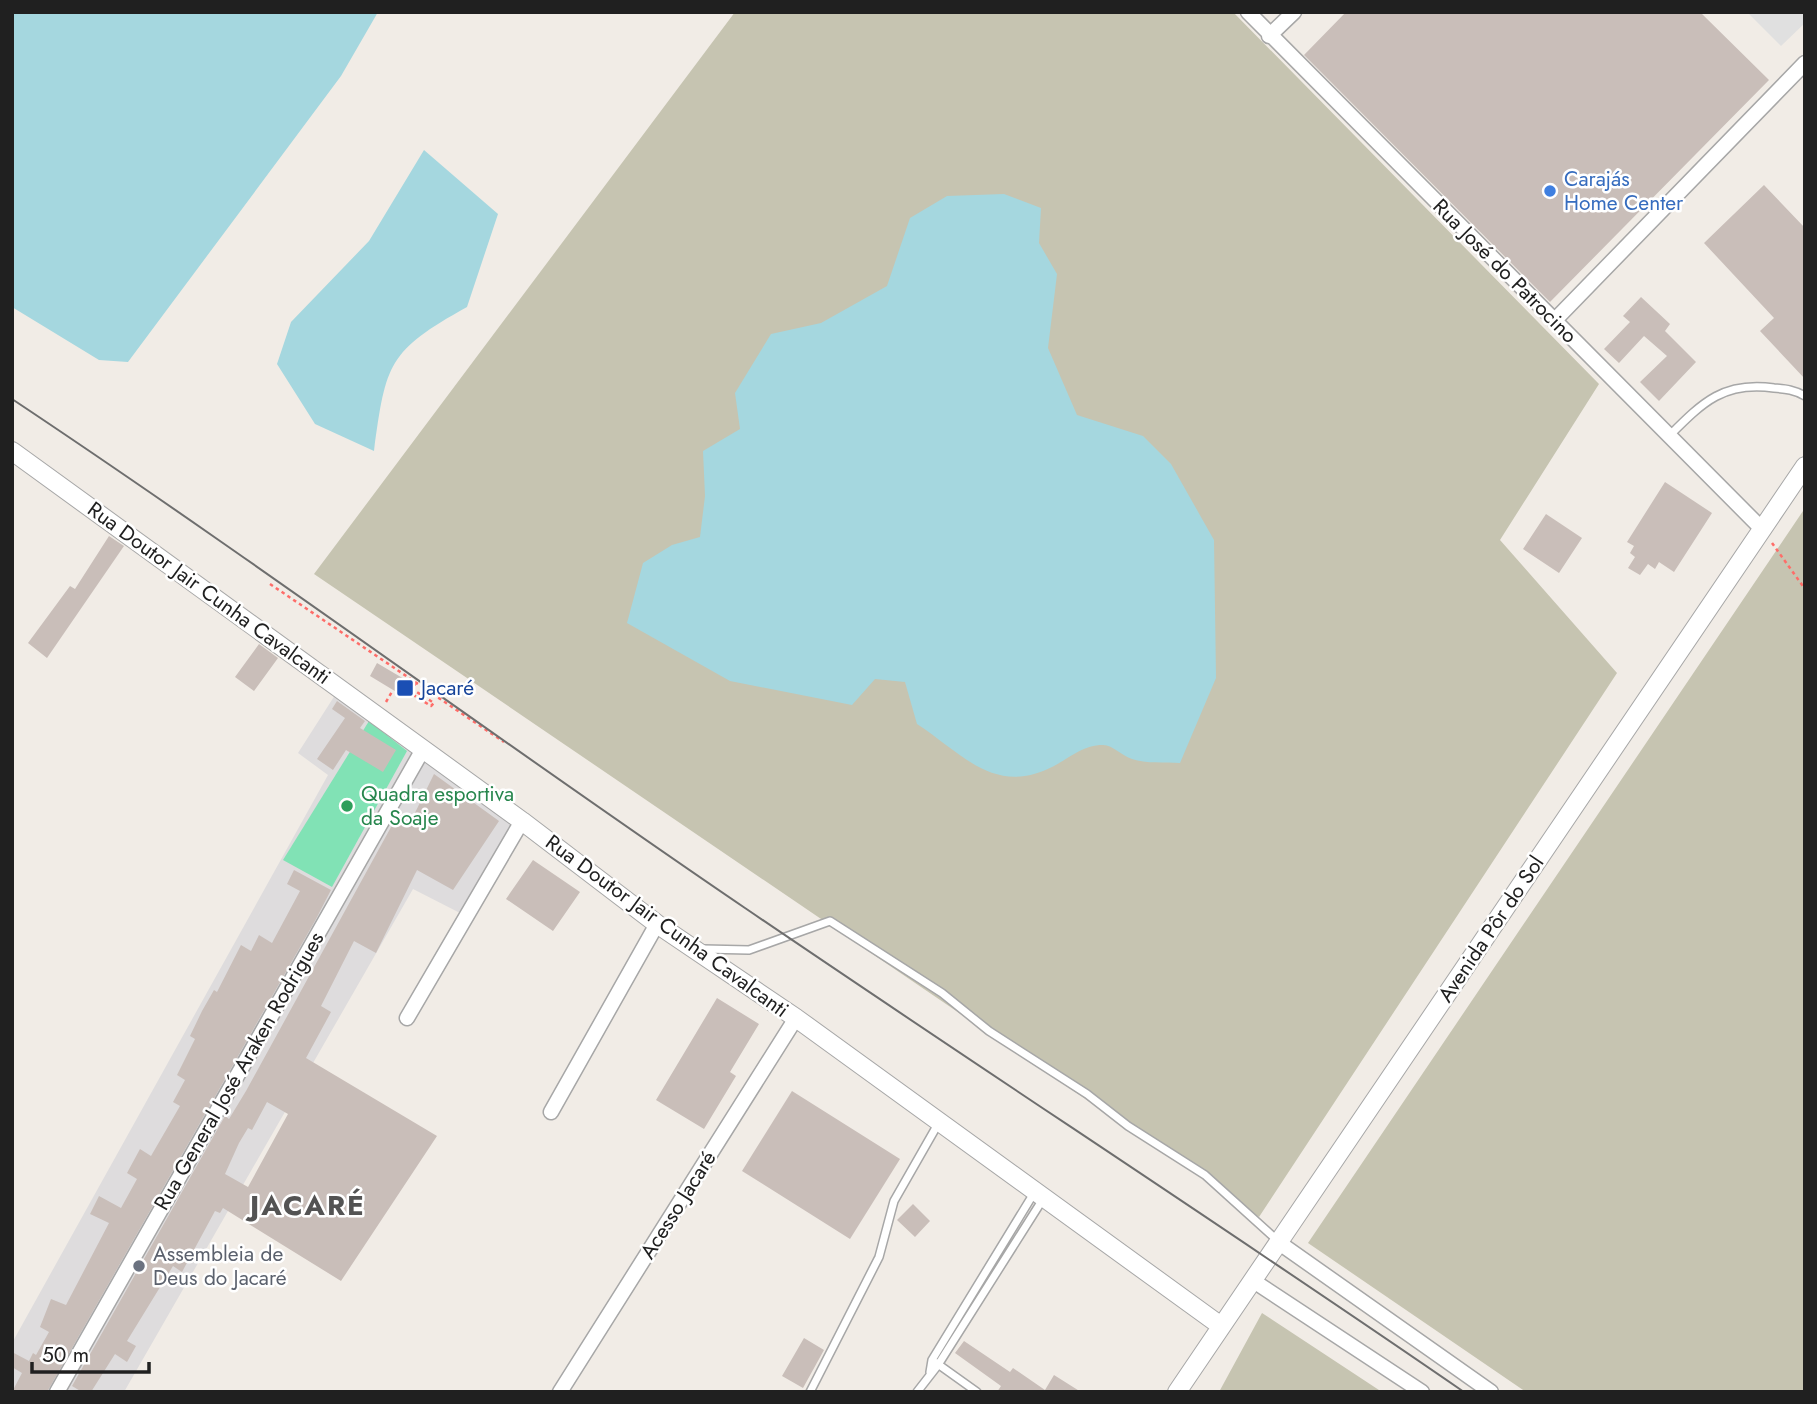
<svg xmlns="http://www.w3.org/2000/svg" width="1817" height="1404" viewBox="0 0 1817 1404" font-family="Jost,sans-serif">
	<rect width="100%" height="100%" fill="#f1ece6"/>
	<path fill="#dedcdd" d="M337 692 517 823 460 913 413 889 124 1392H12V1343L328 775 298 753Z"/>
	<path fill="#c6c4b1" d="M735 12H1233L1599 384 1500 540 1617 673 1259 1217 314 574Z
		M1805 508V1392H1526L1308 1243Z
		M1262 1313 1382 1392H1219Z"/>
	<path fill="#81e2b5" d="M369 721 407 751 332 887 283 860Z"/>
	<path fill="#e0e0e0" d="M1747 12H1805V23L1781 46Z"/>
	<path fill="#a5d7df" d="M12 12H378L341 76 128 362 99 360 12 307Z
		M424 150 498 214 467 307C388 351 386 363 374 451L315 424 277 364 291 322 369 241Z
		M1004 194 1041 208 1039 243 1057 274 1048 348 1077 415 1143 436 1171 464 1214 540 1216 678 1180 763C1165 762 1146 764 1132 759 1122 756 1113 745 1103 745 1083 745 1071 757 1054 766 995 797 963 754 917 724L905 682 875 679 852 705 730 681 627 623 643 563 672 545 700 537 705 496 703 451 740 429 735 393 771 334 821 323 887 286 910 218 947 196Z"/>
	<path fill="#c9beb9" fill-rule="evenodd" d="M1346 12H1700L1769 80 1550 302 1304 55Z
		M1764 185 1805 228V379L1760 331 1774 318 1704 243Z
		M1641 297 1670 324 1665 331 1696 362 1659 401 1640 382 1667 356 1644 336 1619 363 1604 349 1630 322 1623 316Z
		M1665 482 1712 513 1674 572 1659 562 1655 569 1648 564 1640 575 1628 568 1635 557 1630 553 1634 546 1627 542Z
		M1546 514 1582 538 1559 573 1523 549Z
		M109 536 124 546 47 658 28 643 70 586 75 589Z
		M259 644 278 658 254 691 235 677Z
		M377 663 411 683 403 696 370 676Z
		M337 701 365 721 360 728 396 750 383 772 346 750 333 770 317 759 345 718 332 709Z
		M434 774 499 821 453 890 417 870 376 953 354 941 321 1006 331 1012 306 1058 437 1136 341 1281 223 1208 220 1213 215 1211 182 1272 173 1266 127 1341 136 1346 127 1362 115 1354 91 1392H82L72 1386 225 1116 229 1119 246 1091 396 818 409 825ZM267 1102 288 1114 248 1187 225 1174 239 1143 248 1128 252 1130Z
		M533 860 580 892 553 931 506 899Z
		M294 870 331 890 316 919 47 1392H12L22 1373 12 1367V1352L29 1361 33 1353 36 1355 49 1332 40 1327 51 1299 66 1305 109 1223 90 1214 99 1196 121 1208 137 1179 127 1173 140 1149 151 1156 180 1106 173 1102 185 1080 177 1075 195 1039 190 1036 202 1011 214 990 217 992 241 945 251 951 259 935 272 943 300 891 287 884Z
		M717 998 759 1024 730 1072 736 1076 704 1129 656 1100Z
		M792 1091 900 1159 850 1239 742 1171Z
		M913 1204 930 1221 915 1237 897 1220Z
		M804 1338 824 1350 803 1388 782 1376Z
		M964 1341 1010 1372 1013 1368 1045 1390 1054 1375 1081 1392H997L1001 1386 955 1353Z"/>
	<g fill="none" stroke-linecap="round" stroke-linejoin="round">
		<defs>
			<path id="service" d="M1670 435C1703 402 1724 381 1774 388 1786 389 1795 390 1805 396
				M703 949 749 950 830 921 942 993 989 1031 1087 1094 1128 1126 1205 1175 1278 1241
				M935 1362 977 1392
				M930 1372 932 1360 1034 1193
				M810 1392 879 1257 894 1201 938 1124
				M917 1392 938 1365 1043 1199"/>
			<path id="minor" d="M1248 12 1762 529
				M1269 36 1294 12
				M1554 321 1805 63
				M407 1018 522 821
				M551 1112 657 924
				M1278 1242 1491 1392
				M1252 1280 1422 1392
				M57 1392 422 751
				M560 1392 796 1018"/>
			<path id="tertiary" d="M12 451 522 821 657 924 796 1018 1221 1326
				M1177 1392 1805 466"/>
		</defs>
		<use href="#service" stroke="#a7a7a7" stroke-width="10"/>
		<use href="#minor" stroke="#a7a7a7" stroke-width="17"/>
		<use href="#tertiary" stroke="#a7a7a7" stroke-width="20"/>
		<path stroke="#fe6d69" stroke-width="2.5" stroke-dasharray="3.5 3.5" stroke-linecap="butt" d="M1772 543 1805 589
			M270 584 504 742
			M407 691 431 706 434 703 412 689 416 683
			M386 702 393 690"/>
		<use href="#service" stroke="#fff" stroke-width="7"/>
		<use href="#minor" stroke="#fff" stroke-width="14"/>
		<use href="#tertiary" stroke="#fff" stroke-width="18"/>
		<path stroke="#6e6e6e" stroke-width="2" d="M12 399C260 564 499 741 745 908 984 1071 1226 1228 1464 1392"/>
	</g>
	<circle fill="#3f7fe0" stroke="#fff" stroke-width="2.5" cx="1550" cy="191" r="7"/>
	<rect fill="#1a4fb4" stroke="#fff" stroke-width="2.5" x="396" y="679" width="18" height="18" rx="3.5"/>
	<circle fill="#2e9e5b" stroke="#fff" stroke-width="2.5" cx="347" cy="806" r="7"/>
	<circle fill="#6b7280" stroke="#fff" stroke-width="2.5" cx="139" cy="1266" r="7"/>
	<g text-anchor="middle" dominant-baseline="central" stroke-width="5" stroke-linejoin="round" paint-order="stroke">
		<g font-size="21" fill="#366cbe" stroke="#fff" text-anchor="start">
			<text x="1564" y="179">Carajás<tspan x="1564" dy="24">Home Center</tspan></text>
		</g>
		<g font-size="21" fill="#202020" stroke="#fff">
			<text transform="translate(1505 271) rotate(45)">Rua José do Patrocino</text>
			<text transform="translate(209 593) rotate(36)">Rua Doutor Jair Cunha Cavalcanti</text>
			<text transform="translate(667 926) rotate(36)">Rua Doutor Jair Cunha Cavalcanti</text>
			<text transform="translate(1491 929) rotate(-56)">Avenida Pôr do Sol</text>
			<text transform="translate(239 1071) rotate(-60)">Rua General José Araken Rodrigues</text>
			<text transform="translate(678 1205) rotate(-58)">Acesso Jacaré</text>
		</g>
		<g font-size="21" fill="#164399" stroke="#fff" text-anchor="start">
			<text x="421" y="688">Jacaré</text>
		</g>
		<g font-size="21" fill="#27864d" stroke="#fff" text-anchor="start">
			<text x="361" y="794">Quadra esportiva<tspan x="361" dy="24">da Soaje</tspan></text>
		</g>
		<g font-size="21" fill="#5b616d" stroke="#fff" text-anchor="start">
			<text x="153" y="1254">Assembleia de<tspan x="153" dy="24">Deus do Jacaré</tspan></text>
		</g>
		<g font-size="28" font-weight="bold" letter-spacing="2" fill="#535353" stroke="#fff">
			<text x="308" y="1205">JACARÉ</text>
		</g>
	</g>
	<rect width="1817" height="1404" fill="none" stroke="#202020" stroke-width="28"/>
	<path d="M32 1362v10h117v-10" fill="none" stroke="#202020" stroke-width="3.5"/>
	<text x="42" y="1362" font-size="21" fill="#202020" stroke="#ffffff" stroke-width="5" paint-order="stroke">50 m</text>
</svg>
